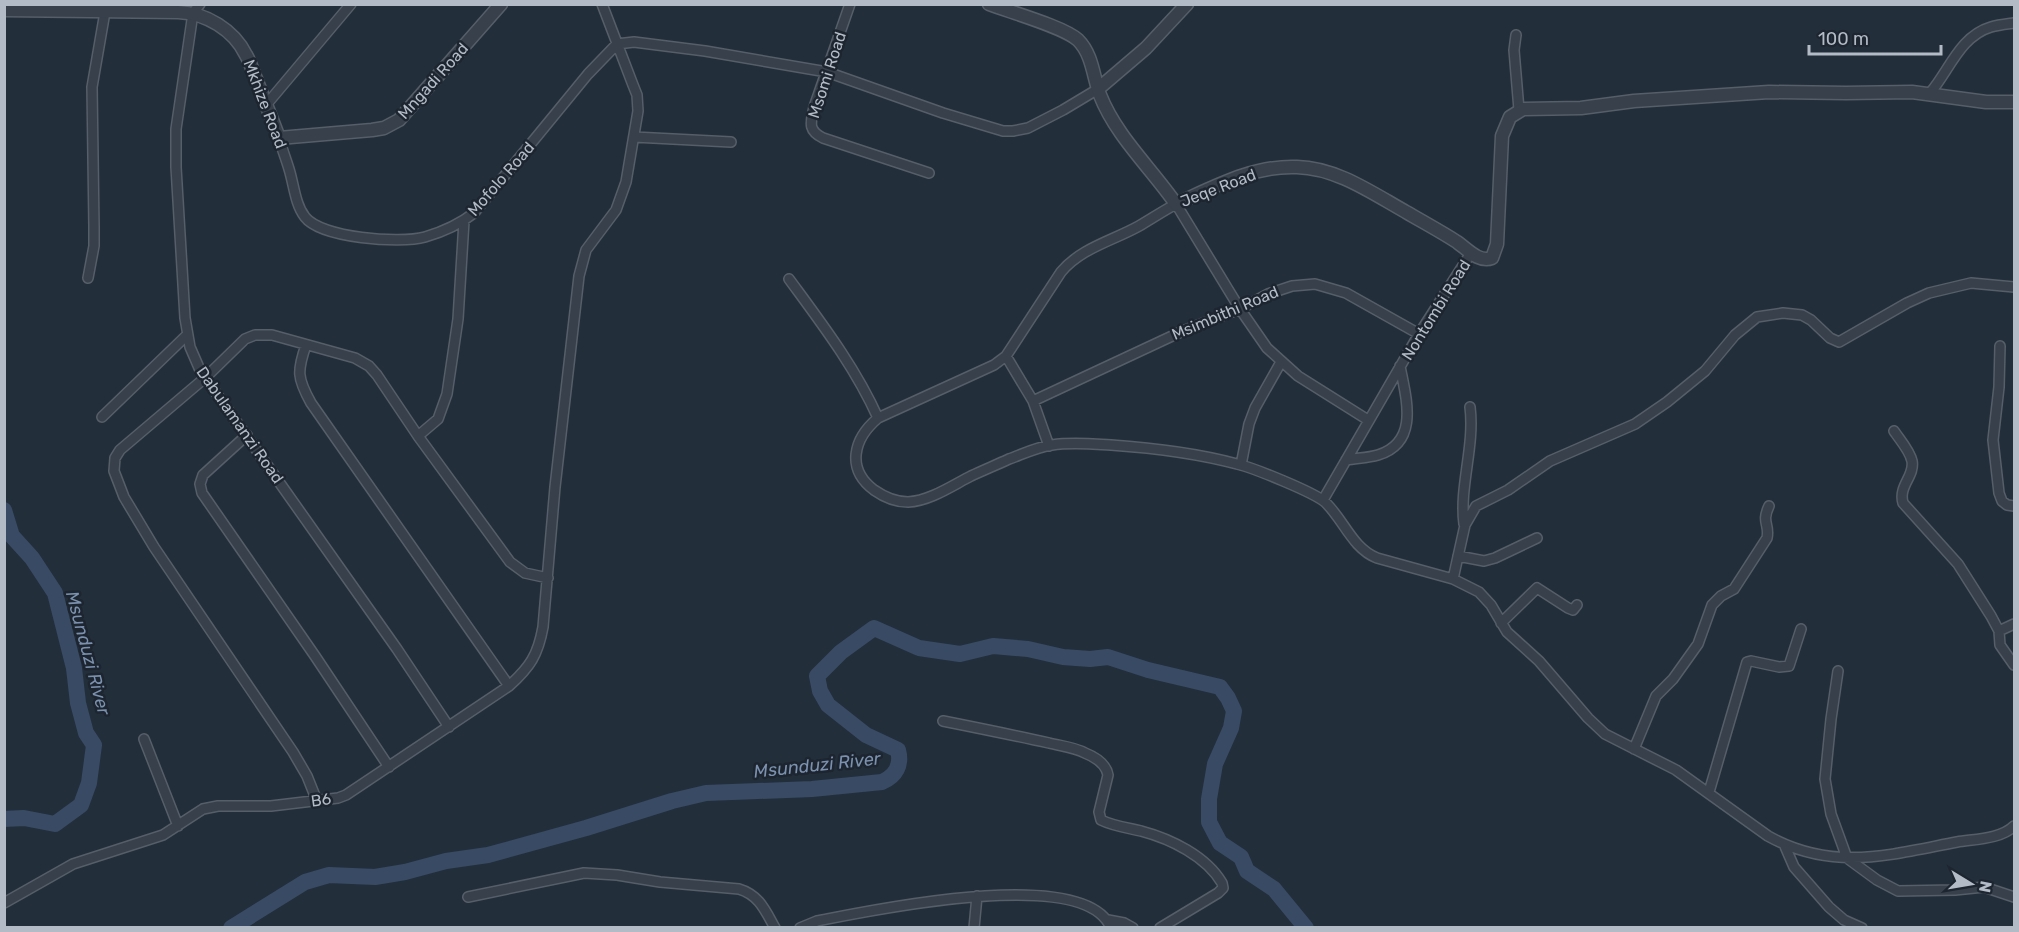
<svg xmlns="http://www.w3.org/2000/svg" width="2019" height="932" viewBox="0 0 2019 932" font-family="Rubik,sans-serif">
	<rect width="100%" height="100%" fill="#232e3b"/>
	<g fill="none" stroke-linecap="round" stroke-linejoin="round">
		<path stroke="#394b64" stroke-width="16" d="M4 510 12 536 32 558 55 593 74 668 78 703 86 733 94 745 89 783 81 805 55 824 24 818 4 819
			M231 928 305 882 329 875 375 877 405 872 446 861 488 855 586 828 672 801 706 793 812 789 882 782C896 776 902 765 898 750L866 735 828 705 820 691 817 676 841 652 874 628 919 648 960 654 993 646 1028 649 1063 657 1090 659 1108 657 1148 670 1220 687 1228 698 1234 711 1231 728 1215 764 1209 799V822L1220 843 1241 857 1247 871 1274 889 1306 928"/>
		<defs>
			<path id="minor" d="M200 4 193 13 176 129V167L185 318 190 347 200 370 397 649 449 727
				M850 4 814 107C811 122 807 130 823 138L929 173
				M1516 35 1514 50 1519 110
				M617 44 634 42 705 51 827 72 943 113 1003 131H1013L1028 128 1063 110 1098 89
				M1930 93C1949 71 1960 36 1991 27 1998 25 2007 24 2014 23
				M266 105 351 4
				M634 137 731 142
				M279 138C282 149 286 159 289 169 294 185 295 204 305 217 321 238 400 244 425 237 442 232 460 224 474 213L588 74 617 44
				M88 278 94 246V227L92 87 105 12
				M789 279C822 324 855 367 878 418 853 439 846 469 874 490 884 497 897 502 908 502 930 501 953 485 971 476 984 470 996 465 1009 459 1023 454 1037 447 1052 445 1072 442 1092 444 1111 445 1154 448 1196 453 1237 464 1254 468 1313 492 1325 502 1344 520 1352 548 1377 558L1453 579 1479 592 1491 605 1507 632 1539 661 1588 718 1605 734 1676 770 1768 836C1833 872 1889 855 1957 842 1975 839 2001 839 2014 826
				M306 345C297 371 297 378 311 403L509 686
				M2000 346 1999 387 1993 440 1999 493 2002 501 2007 505 2014 506
				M1006 356 1033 401 1049 446
				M1033 401 1185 330 1240 309 1268 294 1292 286 1315 284 1346 293 1419 334
				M102 417 187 335
				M878 418 994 365 1006 356 1061 272C1081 248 1112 241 1139 226 1151 219 1163 211 1176 204L1240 309 1267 348 1298 376 1368 420
				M1894 431C1900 440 1910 451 1912 461 1915 476 1898 486 1903 503L1958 564 1991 616 1999 631 2000 645 2014 665
				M247 435 203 475 200 484 202 493 315 656 389 767
				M418 436 438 419 447 394 458 319 464 221
				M1346 460C1357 458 1368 458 1378 455 1420 442 1406 398 1400 366
				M1241 465 1249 424 1255 408 1281 362
				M1323 500 1419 334 1471 253
				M1464 524C1459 487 1475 446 1470 407
				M1458 556 1484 561 1495 558 1537 538
				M1453 579 1465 525 1476 506 1508 490 1550 461 1635 424 1667 402 1705 371 1735 335 1757 317 1783 313 1802 315 1811 320 1830 338 1839 342 1907 303 1929 293 1971 283 2014 287
				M1501 623 1537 588 1568 608 1573 610 1577 605
				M1999 631 2014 624
				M1838 671 1831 719 1825 779 1831 814 1847 858 1877 880 1898 891 1955 890 1984 887 2014 897
				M943 721C978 728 1013 735 1049 743 1061 746 1074 747 1085 753 1095 757 1106 764 1108 775L1099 812 1101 820C1113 826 1128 828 1141 831 1171 839 1206 856 1222 883L1223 888 1218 893 1160 928
				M144 739 178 826
				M1634 749 1656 696 1673 679 1698 644 1712 605 1721 596 1734 589 1767 538C1770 524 1761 523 1769 506
				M1709 792 1747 662 1751 661 1779 667 1789 666 1801 629
				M317 801 307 776 293 752 154 547 124 497 114 471 115 458 120 450 206 377 245 339 255 335H272L355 358 369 366 377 375 418 436 510 562 525 573 548 578
				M1784 844 1794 867 1829 907 1844 920 1862 928
				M468 897 584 873 617 875 660 882 739 889C759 895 765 910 775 928
				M4 903 73 864 163 835 203 809 218 806H271L338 798 346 795 509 686C530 667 538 655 543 627L555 487 579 276 586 250 616 210 626 182 638 111 637 95 633 85 602 4
				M1108 920 1124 923 1133 928
				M800 928 817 921C869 911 1085 864 1111 928
				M974 928 977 896"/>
			<path id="tertiary" d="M989 4C1010 12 1064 27 1078 40 1093 55 1093 77 1100 95 1116 136 1151 168 1176 204 1214 187 1254 165 1297 167 1337 168 1372 193 1406 212 1423 222 1440 231 1457 242 1467 249 1479 263 1492 258L1497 244 1502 136 1510 117 1523 109 1581 108 1634 101 1769 92 1846 93 1912 92 1986 102H2014
				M4 10 178 12C206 13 234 30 246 55 251 63 253 73 257 81 264 100 272 119 279 138L372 130 384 128 399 120 501 4
				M1098 89 1146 48 1187 4"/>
		</defs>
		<use href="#minor" stroke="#555e69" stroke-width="12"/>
		<use href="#tertiary" stroke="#555e69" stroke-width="15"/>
		<use href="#minor" stroke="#37404b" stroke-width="9"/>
		<use href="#tertiary" stroke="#37404b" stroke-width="12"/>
	</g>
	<g text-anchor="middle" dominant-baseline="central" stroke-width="5" stroke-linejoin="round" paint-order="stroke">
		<g font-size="16" fill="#b3bbc7" stroke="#1c2530">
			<text transform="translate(827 75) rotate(-72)">Msomi Road</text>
			<text transform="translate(433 81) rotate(-48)">Mngadi Road</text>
			<text transform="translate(265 104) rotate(69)">Mkhize Road</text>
			<text transform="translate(501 179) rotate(-49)">Mofolo Road</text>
			<text transform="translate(1218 188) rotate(-21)">Jeqe Road</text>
			<text transform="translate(1436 310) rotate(-58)">Nontombi Road</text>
			<text transform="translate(1225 313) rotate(-23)">Msimbithi Road</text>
			<text transform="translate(240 425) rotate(55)">Dabulamanzi Road</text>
			<text transform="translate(321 800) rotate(-8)">B6</text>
		</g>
		<g font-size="18" font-style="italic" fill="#7c91ae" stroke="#1c2530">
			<text transform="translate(88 653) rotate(75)">Msunduzi River</text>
			<text transform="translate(817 765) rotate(-6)">Msunduzi River</text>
		</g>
	</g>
	<rect width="2019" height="932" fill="none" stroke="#b3bbc7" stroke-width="12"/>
	<g transform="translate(1971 884) rotate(101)" stroke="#1c2530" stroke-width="4.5" paint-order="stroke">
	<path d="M0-4.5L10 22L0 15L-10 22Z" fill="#b3bbc7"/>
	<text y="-9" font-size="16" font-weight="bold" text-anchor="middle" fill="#b3bbc7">N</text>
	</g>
	<path d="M1809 45v9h132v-9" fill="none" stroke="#b3bbc7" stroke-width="3"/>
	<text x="1818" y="45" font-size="18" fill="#b3bbc7" stroke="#1c2530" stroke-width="4.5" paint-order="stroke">100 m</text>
</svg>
